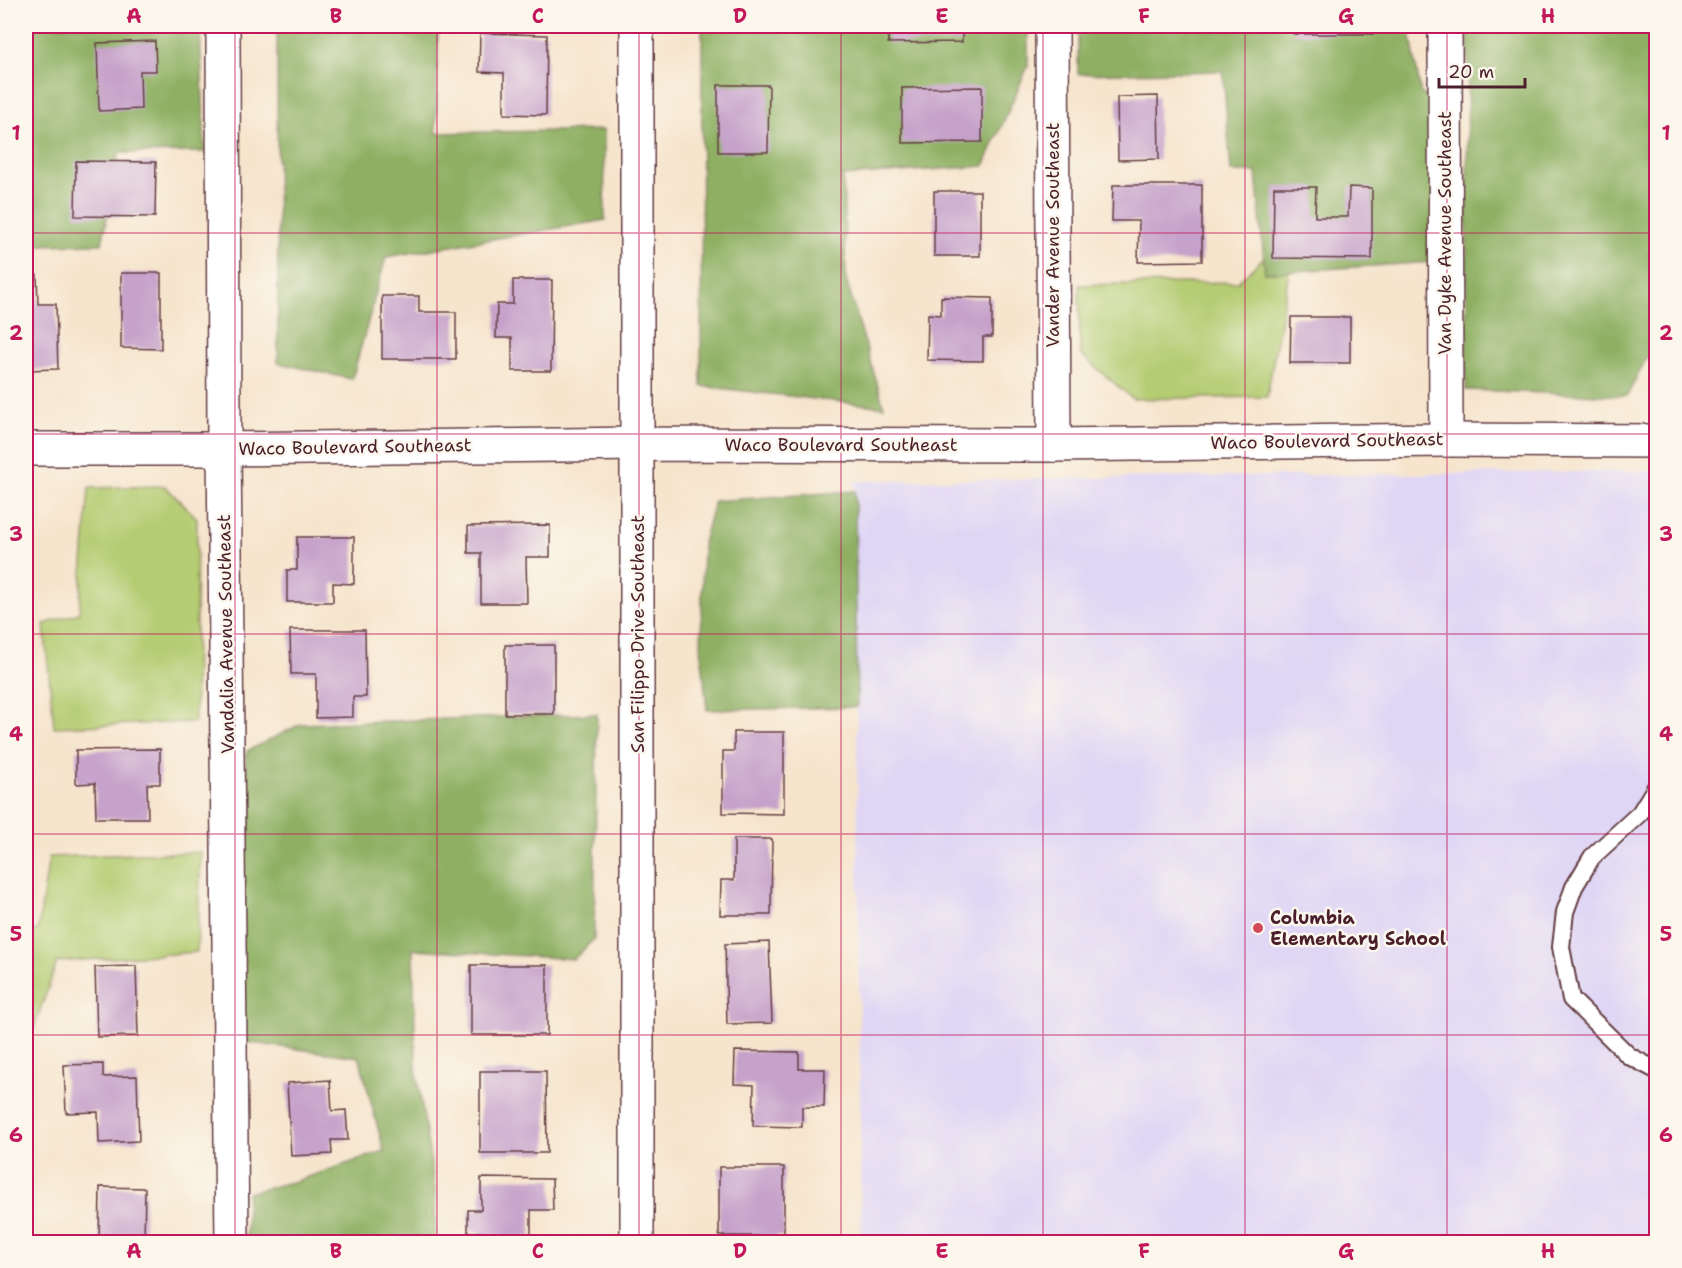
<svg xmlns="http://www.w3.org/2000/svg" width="1682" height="1268" viewBox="0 0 1682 1268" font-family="'Shantell Sans',sans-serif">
	<rect width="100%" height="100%" fill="#fbf7ec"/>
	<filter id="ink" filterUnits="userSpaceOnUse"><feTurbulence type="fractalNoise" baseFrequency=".0167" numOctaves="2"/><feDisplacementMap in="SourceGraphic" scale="12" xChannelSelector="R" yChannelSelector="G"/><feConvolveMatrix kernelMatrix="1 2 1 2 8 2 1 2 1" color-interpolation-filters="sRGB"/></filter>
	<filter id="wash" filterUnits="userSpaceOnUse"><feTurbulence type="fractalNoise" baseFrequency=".008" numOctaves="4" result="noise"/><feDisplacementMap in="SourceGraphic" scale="24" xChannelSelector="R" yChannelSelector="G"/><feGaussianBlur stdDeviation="1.35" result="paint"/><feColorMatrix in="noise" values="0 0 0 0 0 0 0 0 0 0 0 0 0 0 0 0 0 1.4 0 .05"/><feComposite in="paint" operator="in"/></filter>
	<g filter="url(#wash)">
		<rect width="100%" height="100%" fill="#f6e4cc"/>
		<path fill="#dfd5f5" d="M1656 471V1242H861L855 481Z"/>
		<path fill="#b4cc72" stroke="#7f764e" stroke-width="1.5" d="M1264 257 1265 273 1289 271 1267 397 1133 399 1080 354 1079 285 1238 282Z
			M165 486 197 518 195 722 54 727 44 624 79 613 89 488Z
			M201 852 197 952 57 962 34 1028H26V931L38 930 49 857Z
			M1656 1238V1242H1604V1240Z"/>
		<path fill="#8fb064" stroke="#6c6848" stroke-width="1.5" d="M26 26H200L205 152 119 153 102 244 33 245 26 253Z
			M277 26H438L436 133 604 130 605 220 386 257 352 379 278 363Z
			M702 26H1028V66L984 166 843 176 846 280 884 407 701 386Z
			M1078 26H1409L1421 94 1436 97 1432 262 1265 273 1256 172H1231L1223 71 1078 74Z
			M1468 26H1655L1651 349 1627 396 1466 390Z
			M855 491 857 707 707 710 701 649 703 543 714 501Z
			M597 714 594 939 574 959 413 949 416 1068 435 1189V1242H246L247 1193 296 1181 384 1151 359 1057 244 1042 240 821 247 751 301 724Z"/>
		<g id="blocks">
			<path fill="#c6a1ca" d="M888 26H962V42L888 43Z
				M1294 26H1374V34H1294Z
				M480 33 547 35 546 115 504 114V73L479 72Z
				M155 41 156 71H140L141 109 99 111 97 43Z
				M718 85H769L768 152H718Z
				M982 87V142L902 143V88Z
				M1158 96 1159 159 1118 160 1117 97Z
				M76 161 156 162 155 217 75 216Z
				M1113 185H1202V261L1138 262 1139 221H1112Z
				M1274 187H1316L1315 217H1348L1349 187 1372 188V259L1273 258Z
				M934 191H980V256H934Z
				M121 273H161V349L121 348Z
				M26 275H37L38 304H56L58 369 27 370Z
				M513 280H552L551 371H512V338H496L497 304H513Z
				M382 296H419V312H456V359H382Z
				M941 297 992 298V337H983V361L927 360 928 314 941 315Z
				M1291 317H1350V363H1290Z
				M550 525V557H526L527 603H481V553H468V526Z
				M297 537H354V584L333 583V602H287V570H297Z
				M290 630H365L366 697H353V717L316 718V674H291Z
				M505 645H554V714H505Z
				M734 732H784V814L723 813V751H734Z
				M160 749V784H147L148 818H96L95 783 76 784V750Z
				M734 839H772L771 915H720L721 880H734Z
				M769 942 772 1023 727 1024 725 944Z
				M471 965H547V1035H471Z
				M136 966 138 1036 97 1037 95 967Z
				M735 1051 799 1052V1069H825L824 1107H802V1127L753 1126 754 1085 734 1084Z
				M103 1064V1077L137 1076 139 1141 99 1143 98 1112 66 1113 64 1065Z
				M480 1071H546L547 1153H480Z
				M330 1080 332 1111 346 1110 348 1140H331L332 1154 291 1156 287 1083Z
				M719 1167H784V1236H719Z
				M481 1178 552 1179 553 1210H531V1242H481V1232H468V1210H481Z
				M100 1187 145 1188 144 1242H99Z"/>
		</g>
	</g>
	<g filter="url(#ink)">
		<use href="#blocks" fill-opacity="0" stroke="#643d43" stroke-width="1.5"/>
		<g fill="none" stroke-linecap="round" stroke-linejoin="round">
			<defs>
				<path id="service" d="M1656 787 1640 813 1592 857 1574 887 1565 912 1561 947 1571 999 1629 1056 1656 1070"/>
				<path id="minor" d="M223 26 224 449 232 1242
					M1052 26 1054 445
					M1445 26 1446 440"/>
				<path id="tertiary" d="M26 449H224L638 444 1054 445 1446 440 1656 441
					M637 1242V26"/>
			</defs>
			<use href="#service" stroke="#643d43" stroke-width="20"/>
			<use href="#minor" stroke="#643d43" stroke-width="36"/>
			<use href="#tertiary" stroke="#643d43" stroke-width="36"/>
			<use href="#service" stroke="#fff" stroke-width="16"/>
			<use href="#minor" stroke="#fff" stroke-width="33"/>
			<use href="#tertiary" stroke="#fff" stroke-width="33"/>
		</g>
	</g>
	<path fill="none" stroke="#c2185b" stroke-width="1.5" stroke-opacity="0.55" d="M235 26V1242M437 26V1242M639 26V1242M841 26V1242M1043 26V1242M1245 26V1242M1447 26V1242M26 233H1656M26 434H1656M26 634H1656M26 834H1656M26 1035H1656"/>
	<circle fill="#d1495b" stroke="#fbf7ec" stroke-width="2" cx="1258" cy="928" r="6"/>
	<g text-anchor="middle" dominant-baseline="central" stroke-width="5" stroke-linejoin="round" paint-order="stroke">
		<g font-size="18" fill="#4a1f2b" stroke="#fbf7ec">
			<text transform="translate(1445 233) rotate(-90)">Van Dyke Avenue Southeast</text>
			<text transform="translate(1053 235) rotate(-90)">Vander Avenue Southeast</text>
			<text transform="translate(1327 441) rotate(-1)">Waco Boulevard Southeast</text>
			<text x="841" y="445">Waco Boulevard Southeast</text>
			<text transform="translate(355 447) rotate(-1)">Waco Boulevard Southeast</text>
			<text transform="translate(226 634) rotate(-91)">Vandalia Avenue Southeast</text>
			<text transform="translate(638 634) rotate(-90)">San Filippo Drive Southeast</text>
		</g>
		<g font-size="18" font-weight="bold" fill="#4a1f2b" stroke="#fbf7ec" text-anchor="start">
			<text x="1270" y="918">Columbia<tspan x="1270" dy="21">Elementary School</tspan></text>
		</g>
	</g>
	<rect width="1682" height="1268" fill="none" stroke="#fbf7ec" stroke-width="66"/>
	<path d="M1439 78v9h86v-9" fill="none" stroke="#4a1f2b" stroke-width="3"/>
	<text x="1448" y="78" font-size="18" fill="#4a1f2b" stroke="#fbf7ec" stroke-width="4.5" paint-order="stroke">20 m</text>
	<rect x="33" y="33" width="1616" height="1202" fill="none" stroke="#c2185b" stroke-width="2"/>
	<g font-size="20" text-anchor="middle" font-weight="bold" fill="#c2185b">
		<text x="134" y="23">A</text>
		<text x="336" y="23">B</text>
		<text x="538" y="23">C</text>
		<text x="740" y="23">D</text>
		<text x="942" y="23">E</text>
		<text x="1144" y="23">F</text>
		<text x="1346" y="23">G</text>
		<text x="1548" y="23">H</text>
		<text x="16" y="140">1</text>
		<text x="1666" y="140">1</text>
		<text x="16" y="340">2</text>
		<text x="1666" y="340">2</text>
		<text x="16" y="541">3</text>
		<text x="1666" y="541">3</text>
		<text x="16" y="741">4</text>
		<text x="1666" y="741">4</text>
		<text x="16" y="941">5</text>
		<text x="1666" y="941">5</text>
		<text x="16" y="1142">6</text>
		<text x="1666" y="1142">6</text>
		<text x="134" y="1258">A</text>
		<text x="336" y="1258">B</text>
		<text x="538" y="1258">C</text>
		<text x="740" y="1258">D</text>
		<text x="942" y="1258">E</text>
		<text x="1144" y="1258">F</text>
		<text x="1346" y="1258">G</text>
		<text x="1548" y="1258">H</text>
	</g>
</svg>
